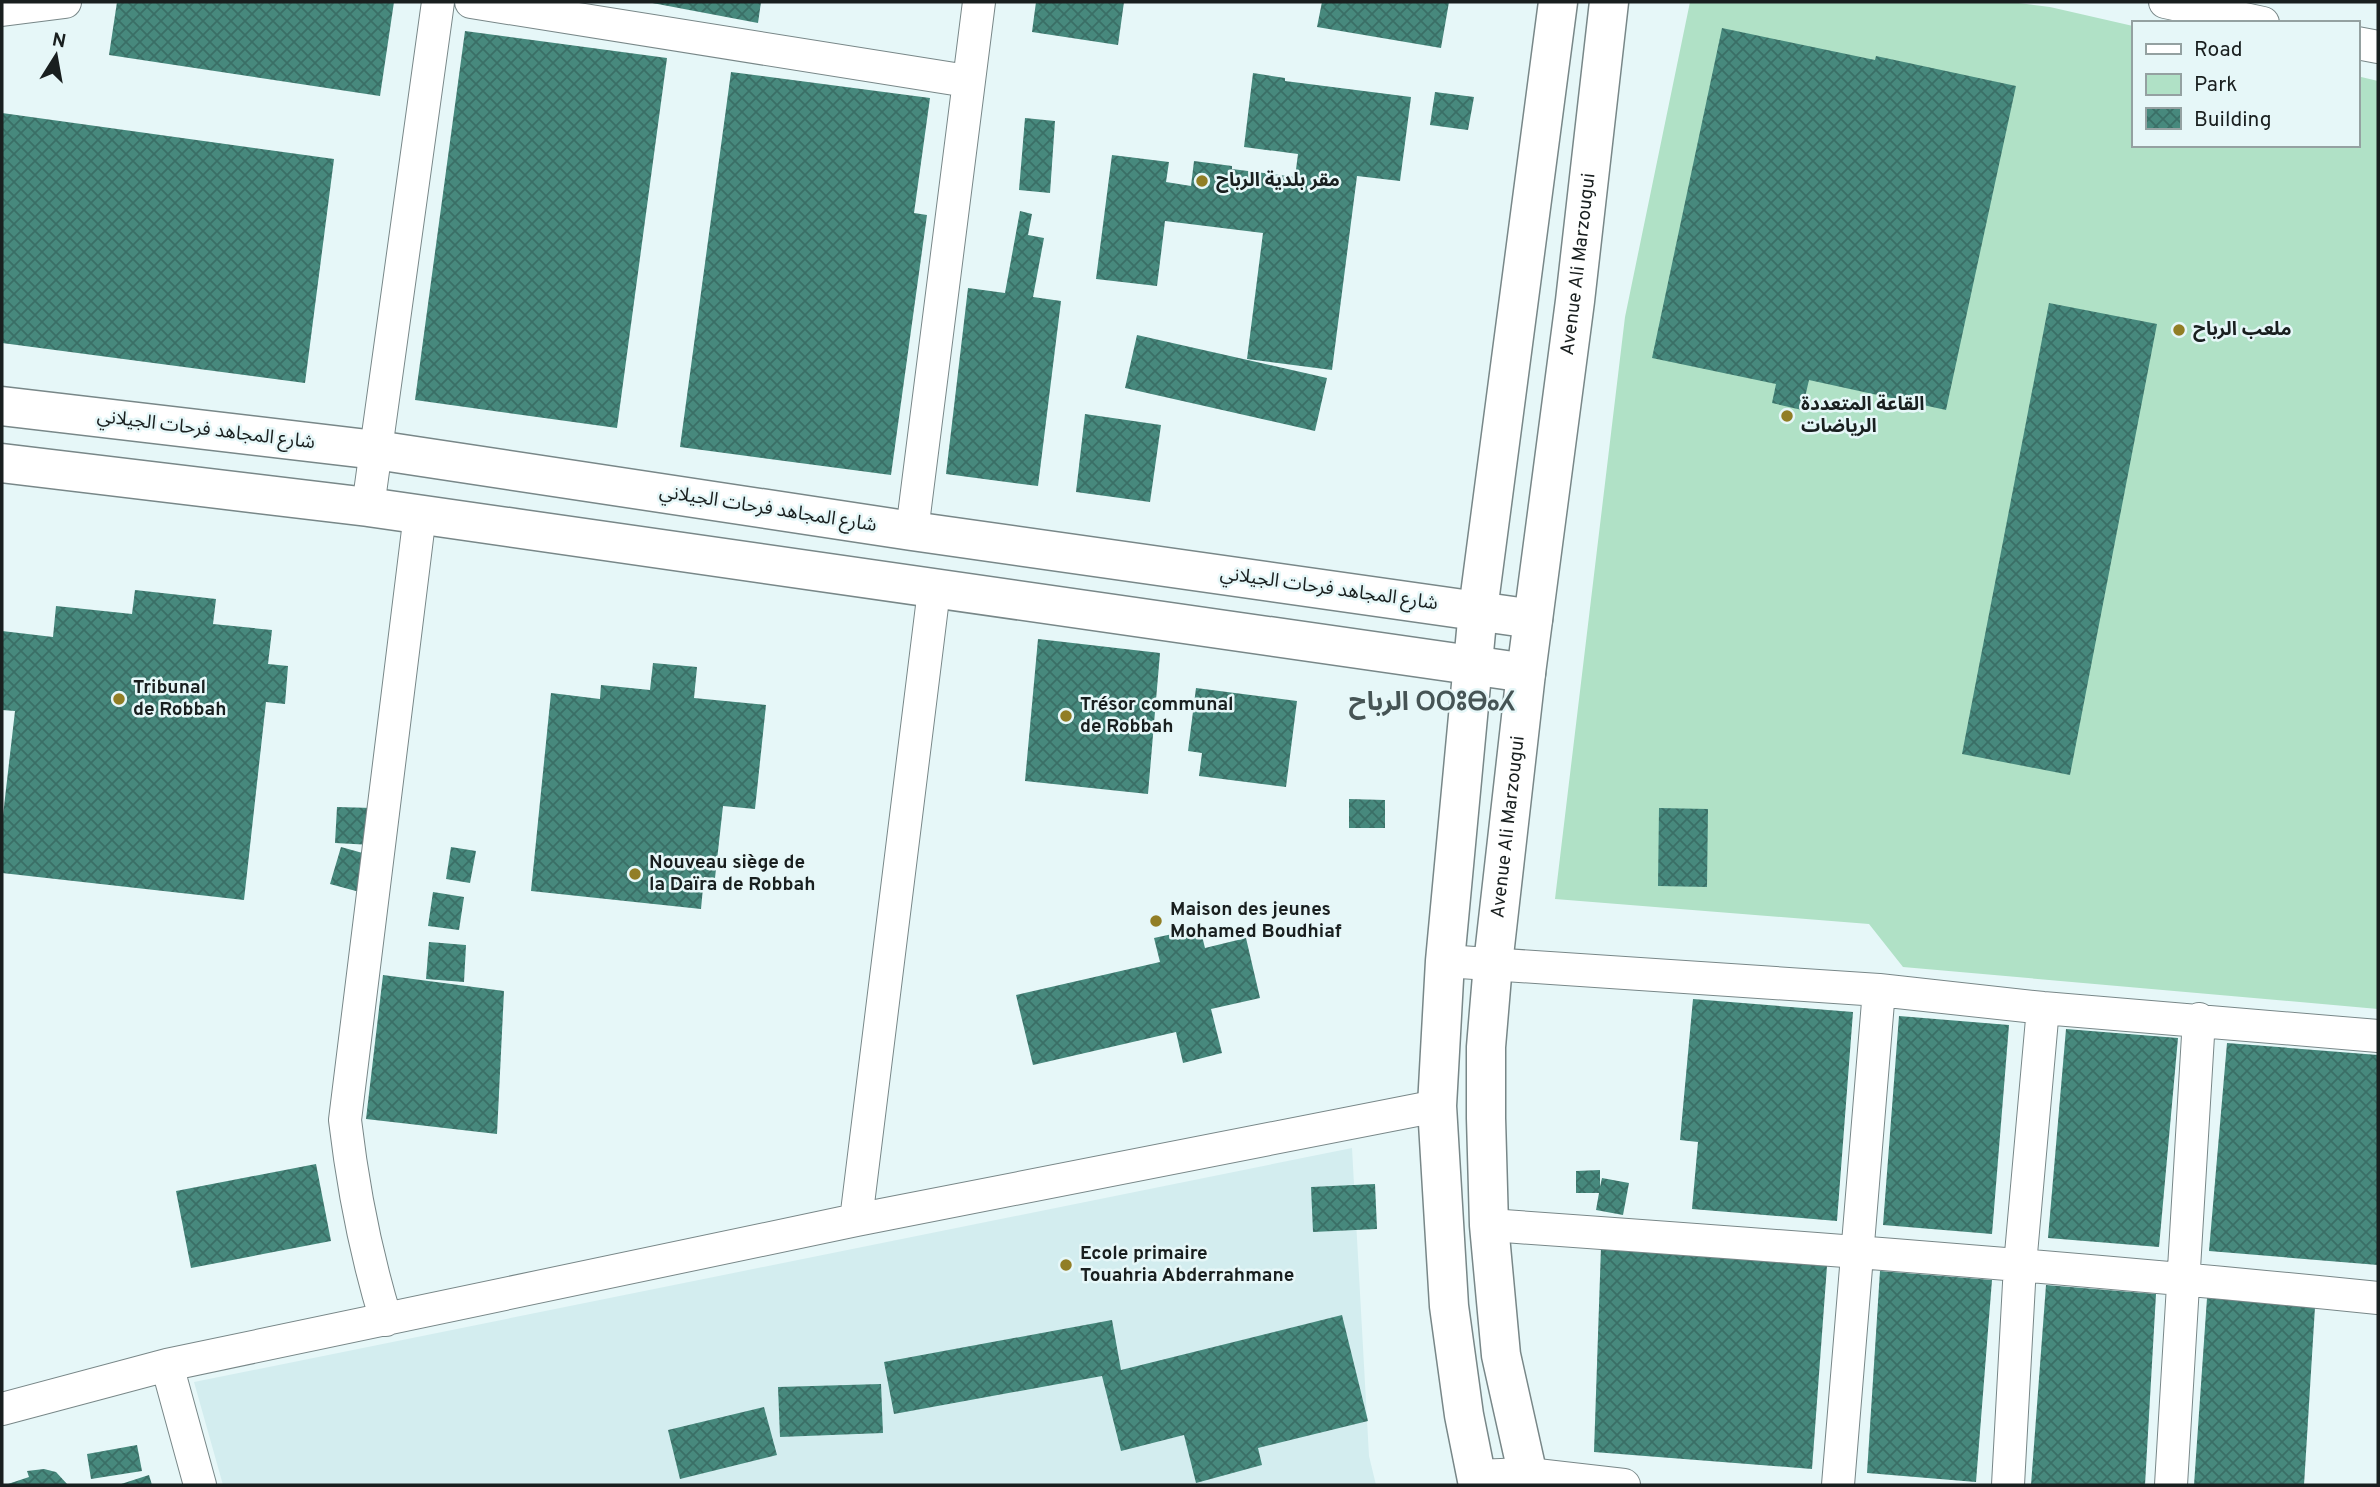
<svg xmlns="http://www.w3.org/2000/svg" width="2380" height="1487" viewBox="0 0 2380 1487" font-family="Overpass,'Noto Sans Arabic','Noto Sans Tifinagh',sans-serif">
	<defs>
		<pattern id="building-cross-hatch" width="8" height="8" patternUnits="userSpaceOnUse" patternTransform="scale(1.75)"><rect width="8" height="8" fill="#47897d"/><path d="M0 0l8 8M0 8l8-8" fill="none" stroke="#3a6f66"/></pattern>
	</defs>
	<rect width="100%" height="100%" fill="#e6f7f8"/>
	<path fill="#d3edef" d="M1352 1148 1369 1456 1376 1485H223L194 1382Z"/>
	<path fill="#b0e1c6" d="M1690 2H2011L2050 7 2133 26V145H2357V76L2378 81V1009L1903 967 1869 924 1555 899 1625 317Z"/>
	<path fill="url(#building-cross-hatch)" d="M117 2H394L380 96 109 55Z
		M647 2H761L758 23Z
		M1036 2H1124L1118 45 1032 32Z
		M1322 2H1449L1441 48 1317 27Z
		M1722 28 1875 60 1876 56 2016 86 1946 410 1809 380 1802 410 1772 403 1776 384 1652 358Z
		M465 31 667 58 617 428 415 400Z
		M731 72 930 98 914 213 927 215 891 475 680 447Z
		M1253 73 1285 78V81L1411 97 1400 181 1357 176 1332 370 1247 359 1263 233 1165 221 1157 286 1096 279 1112 155 1169 162 1166 182 1191 186 1194 161 1232 166V169L1295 177 1298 154 1244 147Z
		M1435 92 1474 97 1468 130 1430 125Z
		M2 113 334 159 305 383 2 343Z
		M1025 118 1055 121 1050 193 1019 190Z
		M1020 211 1032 214 1028 235 1044 238 1033 297 1061 301 1038 486 946 474 968 288 1005 293Z
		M2049 303 2157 324 2070 775 1962 754Z
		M1137 335 1327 378 1315 431 1125 388Z
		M1085 414 1161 425 1150 502 1076 492Z
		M135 590 216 599 213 624 272 630 268 664 288 666 285 704 266 702 244 900 2 873V824L15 711 2 710V631L53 637 56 606 132 614Z
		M1038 639 1160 653 1148 794 1025 781Z
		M653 663 697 667 694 698 766 705 755 809 723 806 715 878 704 877 701 909 531 891 551 693 600 699 601 685 650 690Z
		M1196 688 1297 701 1286 787 1199 776 1202 753 1188 751Z
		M1349 799 1385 800V828H1349Z
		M337 807 373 808 372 845 335 843Z
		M1659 808 1708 809 1707 887 1658 886Z
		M341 847 377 857 367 894 330 884Z
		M451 847 476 851 470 883 446 879Z
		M433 892 464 897 459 930 428 926Z
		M1200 928 1205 948 1246 938 1260 998 1211 1009 1222 1053 1183 1063 1176 1032 1033 1065 1016 995 1160 962 1154 938Z
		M429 942 466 945 464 982 426 979Z
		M383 975 504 991 497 1134 366 1119Z
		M1693 999 1853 1012 1837 1221 1692 1209 1698 1142 1680 1140Z
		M1899 1016 2009 1025 1992 1234 1883 1225Z
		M2066 1029 2178 1038 2159 1247 2048 1238Z
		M2227 1043 2378 1055V1265L2209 1251Z
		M316 1164 331 1241 191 1268 176 1191Z
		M1600 1170V1187L1602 1178 1629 1183 1623 1215 1596 1210 1599 1193H1576V1171Z
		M1375 1184 1377 1229 1313 1232 1311 1187Z
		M1601 1247 1827 1266 1812 1469 1594 1452Z
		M1880 1271 1992 1280 1976 1482 1867 1473Z
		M2046 1285 2156 1294 2145 1485H2031Z
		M2207 1298 2315 1307 2304 1485H2194Z
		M1342 1315 1368 1421 1258 1448 1262 1465 1196 1483 1184 1435 1121 1451 1102 1376 894 1414 884 1362 1112 1320 1121 1370Z
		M881 1384 883 1433 780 1437 778 1387Z
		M764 1407 777 1455 680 1479 668 1430Z
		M137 1445 142 1471 91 1479 87 1454Z
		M44 1469 56 1472 68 1485H5L29 1477 27 1471Z
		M149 1475 152 1485H118Z"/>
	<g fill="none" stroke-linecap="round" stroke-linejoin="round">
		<defs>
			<path id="street" d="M471 2 967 81
				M2165 2 2263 23
				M2 10 65 2
				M2357 43 2378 47
				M368 507 438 2
				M912 531 979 2
				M1445 961 1879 990 2043 1008 2378 1036
				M856 1220 934 590
				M1489 1225C1786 1246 2082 1268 2378 1298
				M386 1320C366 1255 353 1188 345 1120L420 514
				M167 1365 200 1485
				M2 1409 167 1365 856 1220 1437 1106
				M1475 1476 1528 1474 1624 1485
				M1838 1485 1879 990
				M2008 1485 2020 1265 2043 1008
				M2171 1485 2199 1019"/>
			<g id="secondary">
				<path d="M2 406 376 450 912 531 1533 619"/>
				<path d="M2 463 368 507 1526 673"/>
				<path d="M1478 1485 1464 1415 1449 1306 1437 1106 1445 961 1478 610 1558 2"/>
				<path id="s1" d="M1530 1485 1501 1355 1489 1225 1486 1118V1047L1493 964 1526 673 1575 301 1609 2"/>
			</g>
		</defs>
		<use href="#street" stroke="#788788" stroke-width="34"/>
		<use href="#secondary" stroke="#788788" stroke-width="41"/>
		<use href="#street" stroke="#fff" stroke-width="32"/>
		<use href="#secondary" stroke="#fff" stroke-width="38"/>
	</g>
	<g fill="#917e25" stroke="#e6f7f8" stroke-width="2.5">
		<circle cx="1202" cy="181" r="7"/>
		<circle cx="2179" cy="330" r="7"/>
		<circle cx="1787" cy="416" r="7"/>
		<circle cx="119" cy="699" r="7"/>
		<circle cx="1066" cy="716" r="7"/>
		<circle cx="635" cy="874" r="7"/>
		<circle cx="1156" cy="921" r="7"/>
		<circle cx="1066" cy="1265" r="7"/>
	</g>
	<g text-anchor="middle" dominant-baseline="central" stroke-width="5" stroke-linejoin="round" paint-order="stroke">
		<g font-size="19" font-weight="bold" fill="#191f1f" stroke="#e6f7f8" text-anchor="start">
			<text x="1216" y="181">مقر بلدية الرباح</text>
			<text x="2193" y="330">ملعب الرباح</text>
			<text x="1801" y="405">القاعة المتعددة<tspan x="1801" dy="22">الرياضات</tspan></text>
			<text x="133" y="688">Tribunal<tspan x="133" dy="22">de Robbah</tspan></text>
			<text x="1080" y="705">Trésor communal<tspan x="1080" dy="22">de Robbah</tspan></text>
			<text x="649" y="863">Nouveau siège de<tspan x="649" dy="22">la Daïra de Robbah</tspan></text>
			<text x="1170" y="910">Maison des jeunes<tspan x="1170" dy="22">Mohamed Boudhiaf</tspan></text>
			<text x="1080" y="1254">Ecole primaire<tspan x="1080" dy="22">Touahria Abderrahmane</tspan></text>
		</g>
		<g font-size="19" fill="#191f1f" stroke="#e6f7f8">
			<text stroke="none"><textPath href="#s1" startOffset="1230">Avenue Ali Marzougui</textPath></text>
			<text transform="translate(206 430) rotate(7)">شارع المجاهد فرحات الجيلاني</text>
			<text transform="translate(768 509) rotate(9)">شارع المجاهد فرحات الجيلاني</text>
			<text transform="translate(1329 589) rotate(8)">شارع المجاهد فرحات الجيلاني</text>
			<text stroke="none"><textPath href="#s1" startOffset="663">Avenue Ali Marzougui</textPath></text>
		</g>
		<g font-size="26" font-weight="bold" fill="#465455" stroke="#e6f7f8">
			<text x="1432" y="703">الرباح ⵔⵔⵓⴱⴰⵃ</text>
		</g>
	</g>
	<rect width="2380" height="1487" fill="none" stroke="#191f1f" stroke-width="7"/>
	<rect x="2132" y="21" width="228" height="126" fill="#e6f7f8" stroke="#94a1a1" stroke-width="2"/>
	<rect x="2146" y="44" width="35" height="10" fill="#ffffff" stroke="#94a1a1" stroke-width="2"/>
	<text x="2194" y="56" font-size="21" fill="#191f1f">Road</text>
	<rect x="2146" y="74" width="35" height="21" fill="#b0e1c6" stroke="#94a1a1" stroke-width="2"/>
	<text x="2194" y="91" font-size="21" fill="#191f1f">Park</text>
	<rect x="2146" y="108" width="35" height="21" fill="url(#building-cross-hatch)" stroke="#94a1a1" stroke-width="2"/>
	<text x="2194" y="126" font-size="21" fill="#191f1f">Building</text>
	<g transform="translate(56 56) rotate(11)" stroke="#e6f7f8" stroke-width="5" paint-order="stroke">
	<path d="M0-5L12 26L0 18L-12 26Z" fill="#191f1f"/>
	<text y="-10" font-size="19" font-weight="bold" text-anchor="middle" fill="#191f1f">N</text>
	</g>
</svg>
